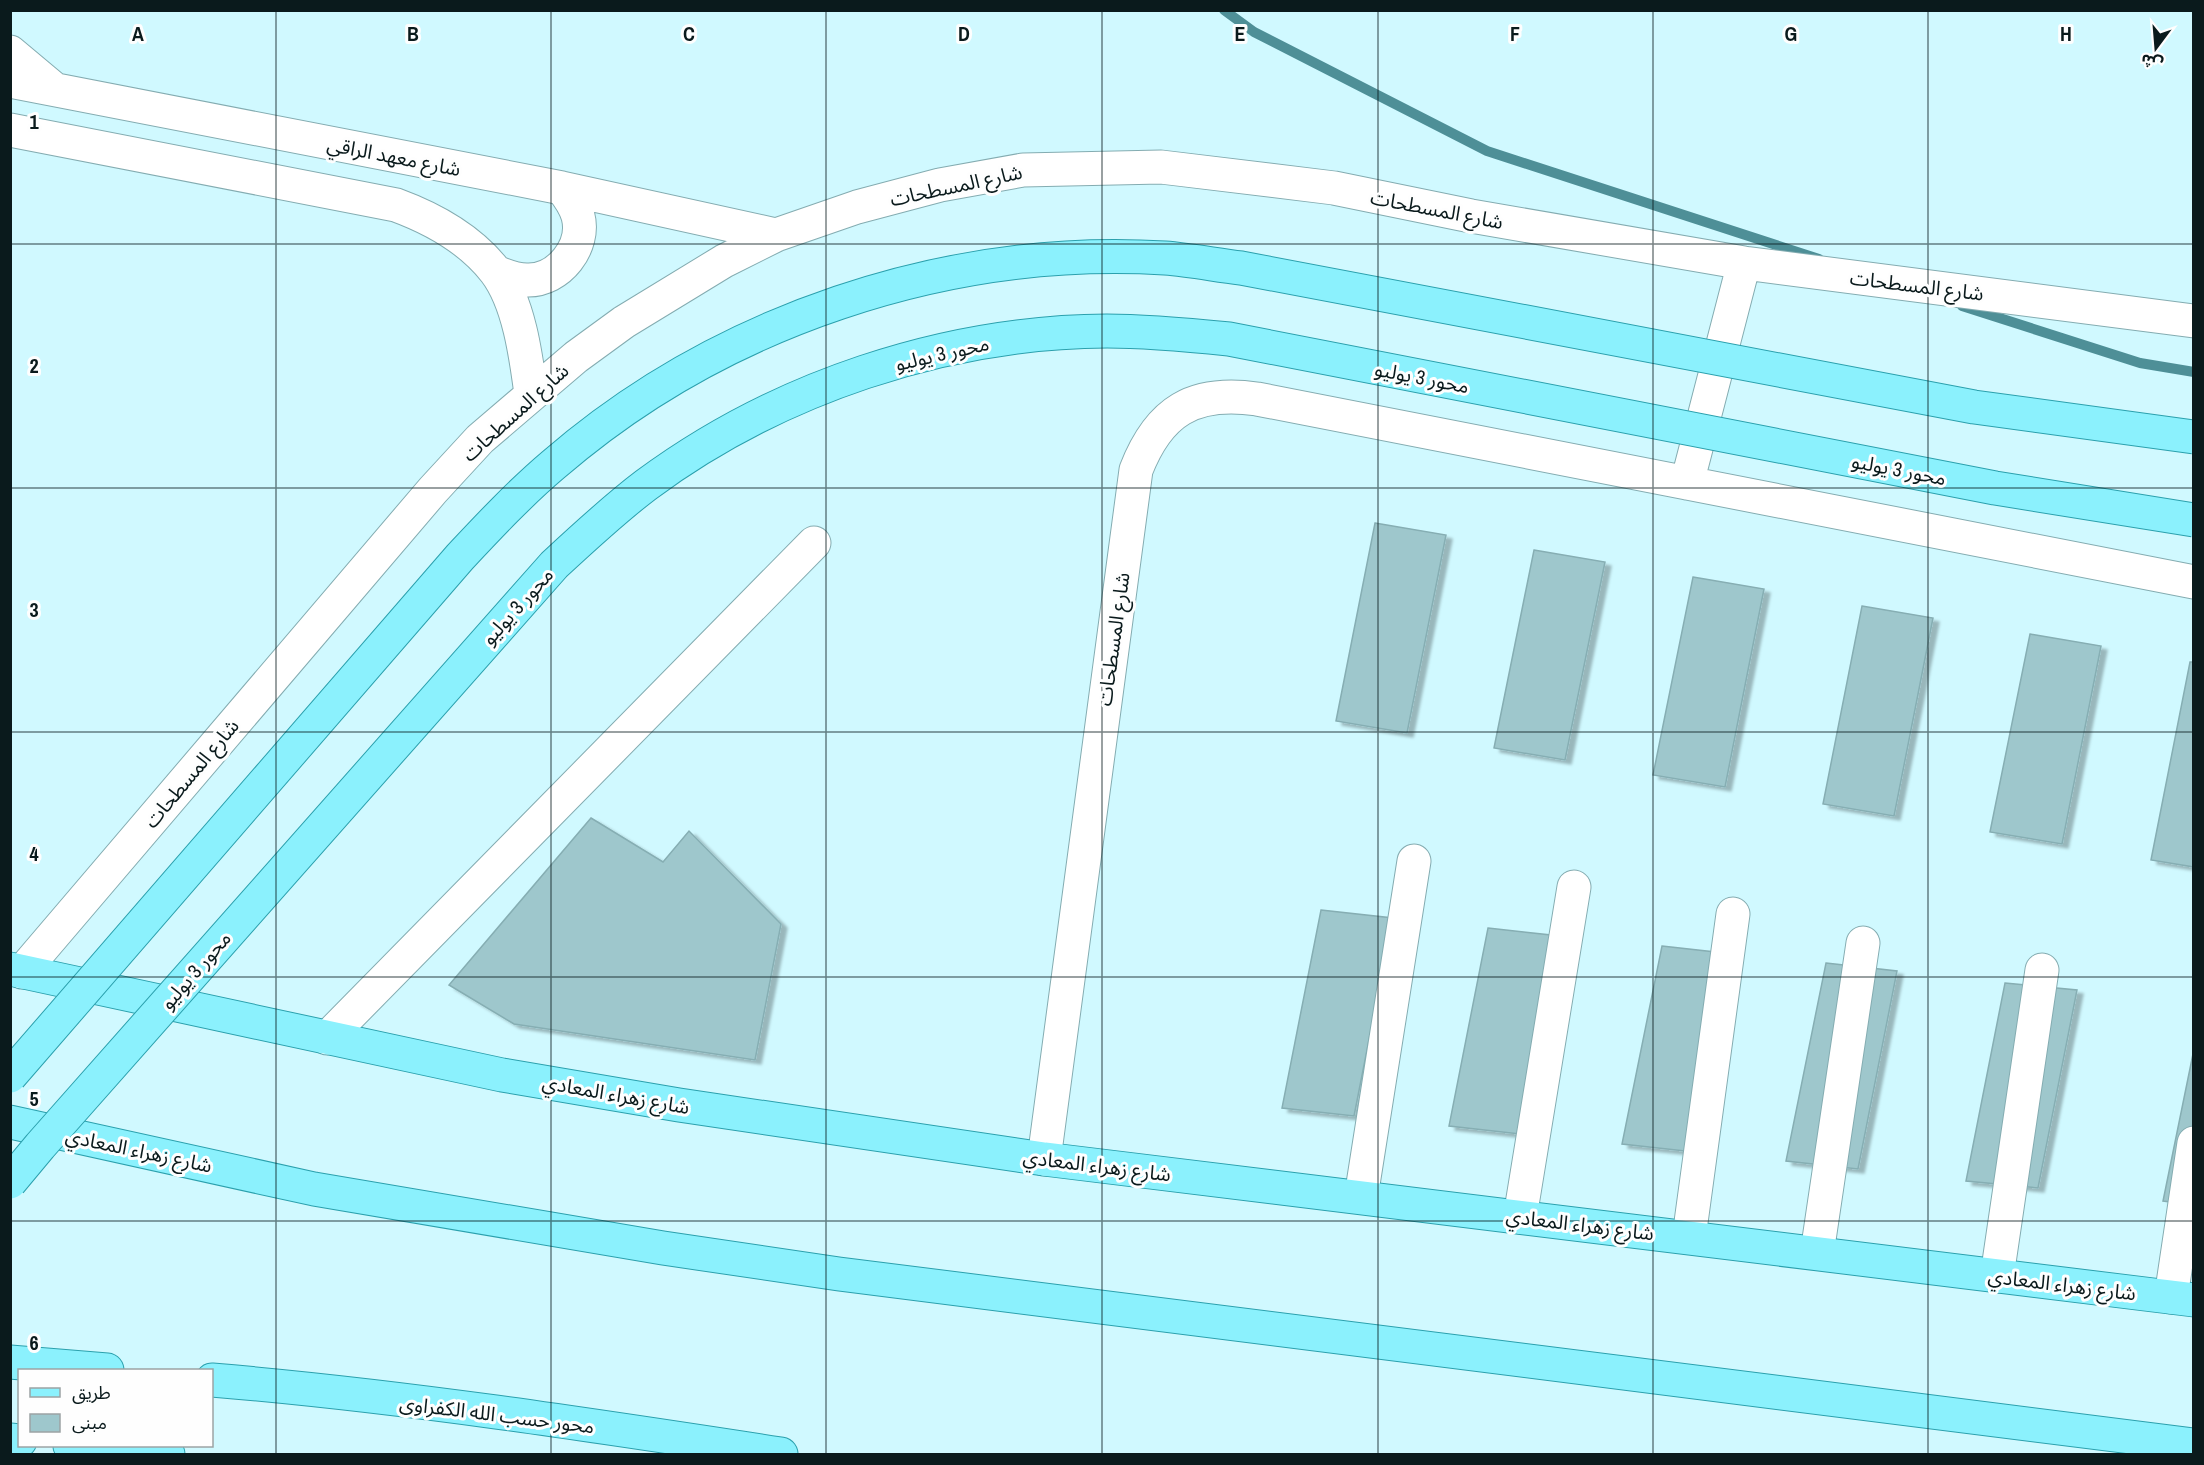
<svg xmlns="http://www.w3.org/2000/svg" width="2204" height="1465" viewBox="0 0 2204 1465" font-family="'Archivo Narrow','Noto Sans Arabic',sans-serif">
	<defs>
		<filter id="shadow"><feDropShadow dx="6" dy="4" stdDeviation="1.5" flood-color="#0004"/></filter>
	</defs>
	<rect width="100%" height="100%" fill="#d0f9ff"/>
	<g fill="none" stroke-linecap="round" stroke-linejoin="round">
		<path stroke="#4e8f97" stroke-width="10" d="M1224 10 1254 32 1487 151 1819 259
			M1962 306 2140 363 2194 372"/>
	</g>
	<path fill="#9ec7cc" stroke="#86aeb3" stroke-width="1.5" filter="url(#shadow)" d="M1375 523 1446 535 1407 733 1336 721Z
		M1534 550 1605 562 1565 760 1494 748Z
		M1693 577 1764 589 1725 787 1653 775Z
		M1862 606 1933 618 1894 816 1823 804Z
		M2030 634 2101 646 2062 844 1990 832Z
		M2190 662H2194V867L2151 860Z
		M591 818 663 862 689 831 781 924 755 1060 514 1024 449 985Z
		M1321 910 1393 918 1354 1116 1282 1108Z
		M1488 928 1560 936 1520 1134 1449 1126Z
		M1662 946 1733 954 1694 1152 1622 1144Z
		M1826 963 1897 971 1858 1169 1786 1161Z
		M2005 983 2077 990 2038 1188 1966 1181Z
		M2194 1049V1205L2163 1201Z"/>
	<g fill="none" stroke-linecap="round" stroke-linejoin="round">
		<defs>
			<path id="minor" d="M10 52 53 88
				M10 81 562 188 776 235
				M10 130 396 205C434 219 470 239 495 271 519 302 526 356 531 394
				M496 272C506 276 515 280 527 280 559 281 586 246 578 216 575 205 569 197 562 188
				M1687 483 1744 263
				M22 972 433 490 480 439 576 357 624 322 724 261 776 235 857 207 940 185 1023 170 1161 167 1334 188 1471 216 1744 263 2194 321
				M327 1038 814 543
				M1044 1159 1136 470C1159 411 1193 390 1257 399L2194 582
				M1361 1197 1414 861
				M1520 1217 1574 887
				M1689 1237 1733 914
				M1817 1253 1863 943
				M1997 1276 2042 970
				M2171 1297 2194 1143"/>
			<path id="major" d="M10 969 502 1075 679 1105 1044 1159 2194 1300
				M10 1122 314 1189 663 1248 839 1274 2194 1445
				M10 1362 107 1370
				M212 1380C402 1396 592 1425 781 1454
				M10 1440 20 1441
				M70 1446 168 1454"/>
		</defs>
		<use href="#minor" stroke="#84acb1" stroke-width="35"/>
		<use href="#major" stroke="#2ba0ad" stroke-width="35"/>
		<use href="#minor" stroke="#fff" stroke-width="33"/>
		<use href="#major" stroke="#8bf1fd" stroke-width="33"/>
		<defs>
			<path id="major-bridge" d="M10 1076 460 557C490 525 520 493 553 465 719 321 946 245 1165 258 1190 260 1216 265 1241 268L1974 407 2194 437
				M10 1182 40 1146 554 565C583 538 613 510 646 485 777 388 944 332 1107 331 1148 331 1189 335 1229 339L1995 488 2194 520"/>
		</defs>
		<use href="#major-bridge" stroke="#2ba0ad" stroke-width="35" stroke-linecap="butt"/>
		<use href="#major-bridge" stroke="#8bf1fd" stroke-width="33"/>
	</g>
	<path fill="none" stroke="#0a1a1c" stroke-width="1.5" stroke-opacity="0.55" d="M276 10V1454M551 10V1454M826 10V1454M1102 10V1454M1378 10V1454M1653 10V1454M1928 10V1454M10 244H2194M10 488H2194M10 732H2194M10 977H2194M10 1221H2194"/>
	<g text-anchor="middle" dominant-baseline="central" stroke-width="6" stroke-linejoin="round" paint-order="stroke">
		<g font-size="20" fill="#0a1a1c" stroke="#fefefe">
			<text transform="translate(394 156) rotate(11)">شارع معهد الراقي</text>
			<text transform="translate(956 185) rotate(-12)">شارع المسطحات</text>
			<text transform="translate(1437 209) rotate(11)">شارع المسطحات</text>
			<text transform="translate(1917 285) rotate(7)">شارع المسطحات</text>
			<text transform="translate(942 353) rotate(-13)">محور 3 يوليو</text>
			<text transform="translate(1422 377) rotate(11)">محور 3 يوليو</text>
			<text transform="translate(515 412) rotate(-42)">شارع المسطحات</text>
			<text transform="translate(1899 469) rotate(11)">محور 3 يوليو</text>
			<text transform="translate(517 606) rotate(-48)">محور 3 يوليو</text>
			<text transform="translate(1113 639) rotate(-82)">شارع المسطحات</text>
			<text transform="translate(191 773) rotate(-50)">شارع المسطحات</text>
			<text transform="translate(195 970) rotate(-49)">محور 3 يوليو</text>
			<text transform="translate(616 1094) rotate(10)">شارع زهراء المعادي</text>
			<text transform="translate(139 1150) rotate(12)">شارع زهراء المعادي</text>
			<text transform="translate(1097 1165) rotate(7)">شارع زهراء المعادي</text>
			<text transform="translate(1580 1224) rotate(7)">شارع زهراء المعادي</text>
			<text transform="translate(2062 1284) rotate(7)">شارع زهراء المعادي</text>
			<text transform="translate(497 1414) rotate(7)">محور حسب الله الكفراوى</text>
		</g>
	</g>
	<g font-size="20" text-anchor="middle" font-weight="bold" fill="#0a1a1c" stroke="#fefefe" stroke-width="6" stroke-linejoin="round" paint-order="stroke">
		<text x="138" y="41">A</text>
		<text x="413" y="41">B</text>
		<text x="689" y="41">C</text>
		<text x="964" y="41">D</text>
		<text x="1240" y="41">E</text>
		<text x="1515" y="41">F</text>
		<text x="1791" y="41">G</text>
		<text x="2066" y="41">H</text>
		<text x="34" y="129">1</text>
		<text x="34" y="373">2</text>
		<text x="34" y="617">3</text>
		<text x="34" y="861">4</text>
		<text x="34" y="1106">5</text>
		<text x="34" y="1350">6</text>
	</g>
	<rect width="2204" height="1465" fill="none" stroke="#0a1a1c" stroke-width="24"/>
	<rect x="18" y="1369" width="195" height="78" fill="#fefefe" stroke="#9ca3a4" stroke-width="1.5"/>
	<rect x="30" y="1388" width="30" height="9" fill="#8bf1fd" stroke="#9ca3a4" stroke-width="1.5"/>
	<text x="72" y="1399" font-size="18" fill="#0a1a1c">طريق</text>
	<rect x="30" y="1414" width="30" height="18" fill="#9ec7cc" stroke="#9ca3a4" stroke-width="1.5"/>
	<text x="72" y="1429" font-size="18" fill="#0a1a1c">مبنى</text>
	<g transform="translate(2156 48) rotate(196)" stroke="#fefefe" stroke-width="4.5" paint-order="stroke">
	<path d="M0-4.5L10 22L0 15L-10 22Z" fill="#0a1a1c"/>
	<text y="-9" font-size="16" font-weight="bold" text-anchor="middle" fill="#0a1a1c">ش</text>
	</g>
</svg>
